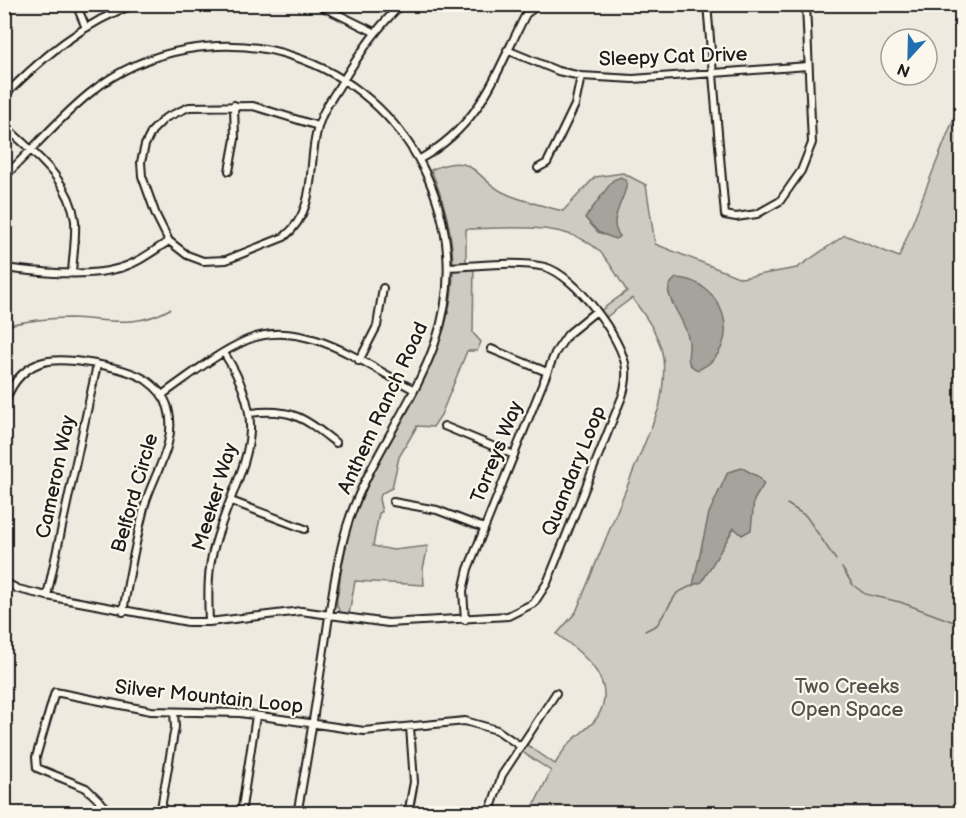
<svg xmlns="http://www.w3.org/2000/svg" width="966" height="818" viewBox="0 0 966 818" font-family="'Balsamiq Sans',sans-serif">
	<rect width="100%" height="100%" fill="#eeeadf"/>
	<filter id="ink" filterUnits="userSpaceOnUse"><feTurbulence type="fractalNoise" baseFrequency=".0167" numOctaves="2"/><feDisplacementMap in="SourceGraphic" scale="12" xChannelSelector="R" yChannelSelector="G"/><feConvolveMatrix kernelMatrix="1 2 1 2 8 2 1 2 1" color-interpolation-filters="sRGB"/></filter>
	<g filter="url(#ink)">
		<path fill="#ceccc2" stroke="#75746f" stroke-width="1.5" d="M961 100V813H530L551 771 521 751 526 744 555 764C559 758 563 750 568 745 577 734 591 728 598 716 619 680 581 653 557 634L576 612 659 408C670 357 663 339 632 298L605 318 600 311 627 291C618 278 609 259 597 249 565 221 506 228 466 229V262H474L473 333 481 342 477 351H467L441 415 433 427 417 426 399 457 392 488 382 493 379 499 382 512 379 513 373 546 393 550 428 546 423 569 424 585 355 581 349 614 340 612 337 606V599C341 574 344 547 352 523 400 392 497 324 431 170 476 149 475 182 509 195 526 202 545 206 563 211L595 177 623 173 646 185 655 244 741 278 797 268 845 235 899 257Z"/>
		<path fill="#a6a39d" stroke="#6f6d69" stroke-width="1.5" d="M621 177 627 182C626 199 606 221 620 236L615 239 598 232 585 218 613 180Z
			M676 278C724 279 747 348 698 370 683 364 690 355 689 342 687 324 674 311 669 294 667 287 671 282 676 278Z
			M742 468 759 477 764 484 754 500 751 530 742 535 734 528 702 582 693 585 709 513 728 472Z"/>
		<g fill="none" stroke-linecap="round" stroke-linejoin="round">
			<path stroke="#6f6d69" stroke-width="1.5" d="M4 326C25 321 48 318 70 318 106 319 135 329 170 309
				M787 504 806 516 836 560
				M842 568 853 585 865 594 900 602 962 625
				M645 631 657 625 677 593 693 585"/>
			<defs>
				<path id="minor" d="M76 4 86 28
					M317 4 374 32
					M707 4 725 215 736 217 757 214 780 201 801 171 812 143 806 4
					M507 50 558 71 581 76 633 79 808 66
					M4 96C43 57 83 22 136 4
					M4 125C33 153 70 179 75 221 76 238 73 256 72 273
					M318 126 253 106 189 107 165 118 152 131 145 145 141 162 142 176 156 215 169 241 187 255 203 261 226 260 284 237C321 207 305 161 320 121 324 108 333 97 340 85 360 54 375 29 402 4
					M420 159C482 124 495 74 526 14L539 4
					M538 168 547 163 575 105 581 76
					M229 171 235 139 234 105
					M4 177C33 149 59 118 90 93 145 48 225 34 292 56 411 94 477 225 435 343 413 406 367 461 347 526 336 563 331 604 325 643 316 700 308 757 297 814
					M4 268C39 272 87 278 120 268 138 263 153 251 169 241
					M491 349 547 372
					M359 361 377 326 383 288
					M162 395C189 376 217 353 247 340 304 316 365 365 413 389
					M4 407C9 387 20 371 40 363 62 355 126 367 146 380 156 387 165 397 168 408 178 442 154 473 145 504 136 540 129 576 123 612
					M250 413C293 408 304 418 336 443
					M444 426 514 455
					M231 501 305 529
					M393 502 437 510 484 528
					M4 582 18 589 47 596 188 622H209L301 611 388 623 508 616 534 603 547 583 622 397C625 388 627 379 626 369 623 339 575 275 545 267 515 260 479 266 448 267
					M47 596 97 365
					M465 620 463 591 468 569 555 353 568 334 595 312
					M209 622C208 597 207 569 215 544 238 465 276 433 224 353
					M113 814 86 788 37 768 36 757 55 692 151 711 240 713 364 731 465 721 497 730 520 746
					M160 814 175 727 174 712
					M241 814 256 716
					M408 814 414 782 410 727
					M489 814 502 775 556 693"/>
			</defs>
			<use href="#minor" stroke="#1c1c1c" stroke-width="10"/>
			<use href="#minor" stroke="#fbf7ec" stroke-width="6"/>
		</g>
	</g>
	<g text-anchor="middle" dominant-baseline="central" stroke-width="4.5" stroke-linejoin="round" paint-order="stroke">
		<g font-size="20" fill="#1c1c1c" stroke="#fbf7ec">
			<text transform="translate(673 57) rotate(-2)">Sleepy Cat Drive</text>
			<text transform="translate(383 408) rotate(-65)">Anthem Ranch Road</text>
			<text transform="translate(497 452) rotate(-68)">Torreys Way</text>
			<text transform="translate(574 471) rotate(-68)">Quandary Loop</text>
			<text transform="translate(56 477) rotate(-78)">Cameron Way</text>
			<text transform="translate(135 493) rotate(-74)">Belford Circle</text>
			<text transform="translate(215 497) rotate(-73)">Meeker Way</text>
			<text transform="translate(209 697) rotate(6)">Silver Mountain Loop</text>
		</g>
		<g font-size="20" fill="#51514e" stroke="#fbf7ec">
			<text x="847" y="687">Two Creeks<tspan x="847" dy="23">Open Space</tspan></text>
		</g>
	</g>
	<rect width="966" height="818" fill="none" stroke="#fbf7ec" stroke-width="24"/>
	<rect x="12" y="12" width="942" height="794" fill="none" stroke="#1c1c1c" stroke-width="2" filter="url(#ink)"/>
	<g transform="translate(909 57) rotate(202)"><circle r="28" fill="#fbf7ec" stroke="#a29f99" stroke-width="1.5"/>
	<path d="M0-4.5L10 22L0 15L-10 22Z" fill="#1f6fb2"/>
	<text y="-9" font-size="16" font-weight="bold" text-anchor="middle" fill="#1c1c1c">N</text>
	</g>
</svg>
